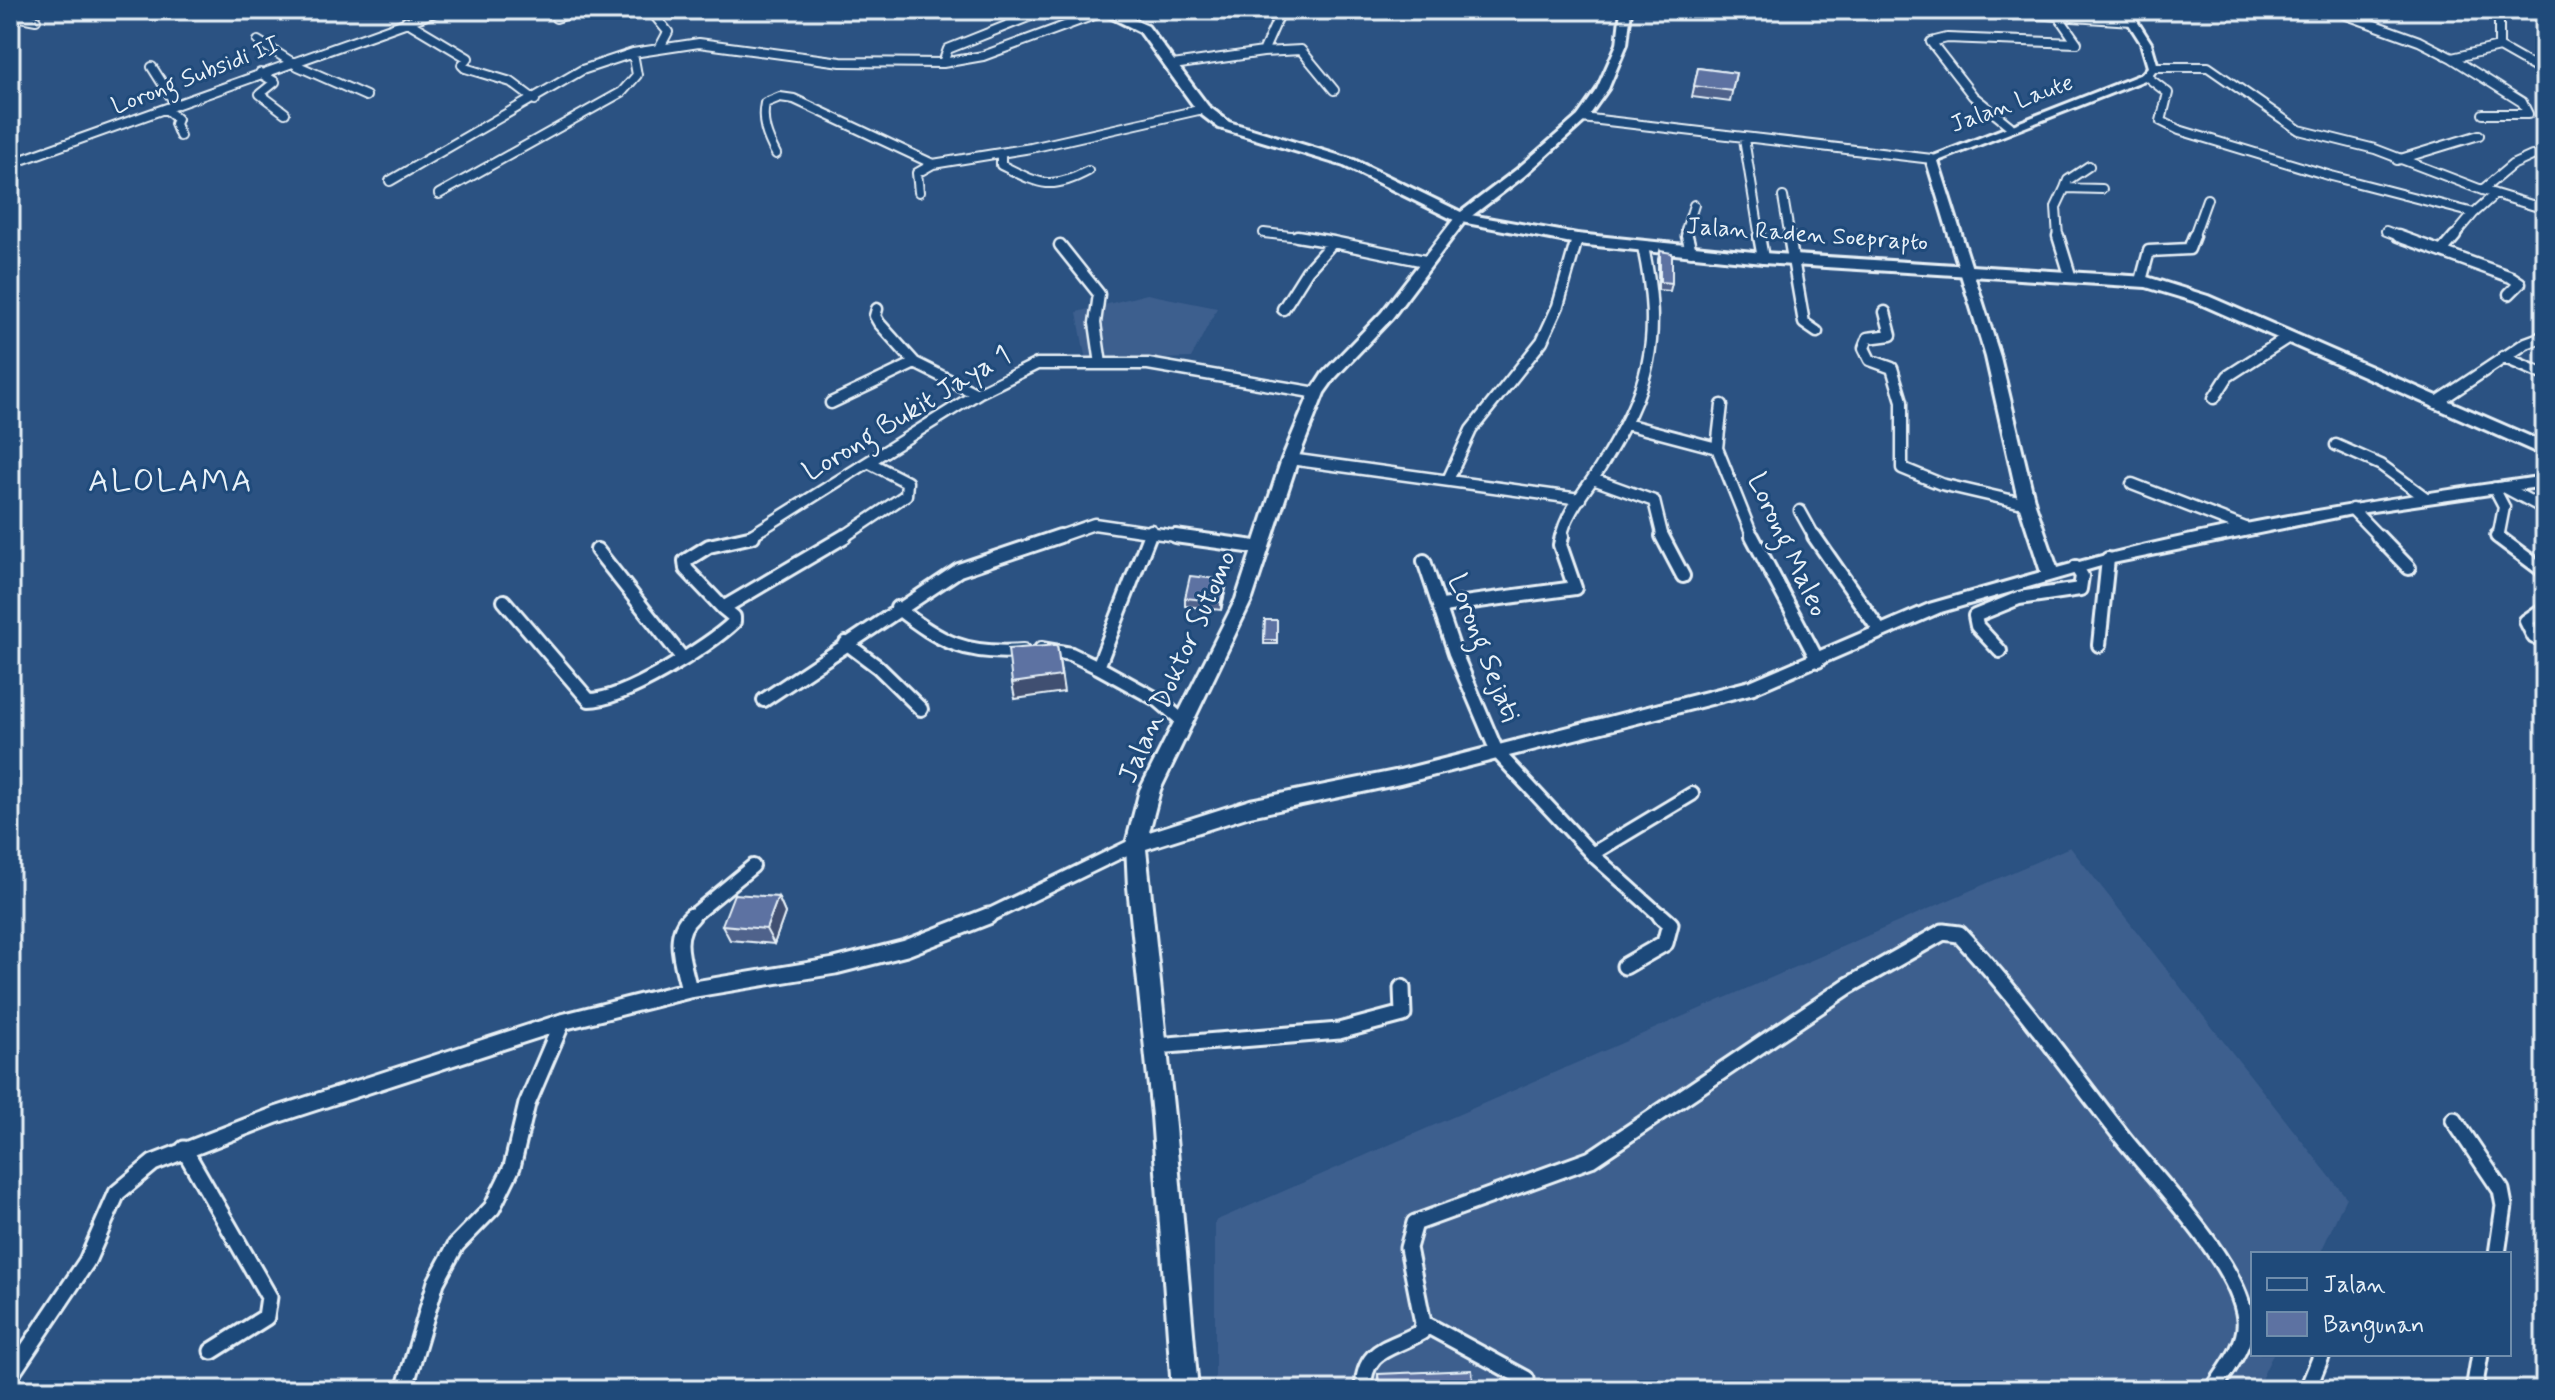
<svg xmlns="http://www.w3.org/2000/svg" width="2555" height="1400" viewBox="0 0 2555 1400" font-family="Mynerve,sans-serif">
	<rect width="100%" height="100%" fill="#2b5282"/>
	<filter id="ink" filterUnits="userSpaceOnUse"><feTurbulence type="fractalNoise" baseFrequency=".0125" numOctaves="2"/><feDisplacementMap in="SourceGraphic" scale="16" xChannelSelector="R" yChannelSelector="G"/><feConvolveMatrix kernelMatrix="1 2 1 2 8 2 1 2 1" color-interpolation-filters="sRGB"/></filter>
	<g filter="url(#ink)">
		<path fill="#3d5f8e" d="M1147 294 1217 308 1191 358 1086 361 1077 312Z
			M2070 847 2346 1197 2320 1254H2253V1354H2273L2256 1390H1215V1221Z"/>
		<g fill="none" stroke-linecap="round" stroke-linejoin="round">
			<defs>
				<path id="street-far3" d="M650 10 668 32 660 47
					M1994 10 2058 16
					M2333 10 2419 41 2452 58
					M2499 10V47
					M2540 10 2545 12
					M10 15 36 20
					M556 18 580 10
					M406 21 468 58 462 65 465 68 511 82 535 100
					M258 41 298 66 366 96
					M1263 52 1301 50 1334 90
					M943 63 948 49 1046 10
					M1173 65 1263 52 1279 16 1298 10
					M152 67 176 105
					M2153 67H2208L2299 130 2375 149 2482 190 2545 209
					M260 73 275 82 260 94 285 113
					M2146 76 2168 93 2161 121 2179 130 2331 176 2474 213 2495 194
					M166 109 177 119 175 124 180 136
					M2483 114H2528L2522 102 2452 58 2499 47 2545 73
					M1582 118 1932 159
					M2010 126 1973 96 1931 42 1947 38 2077 43 2058 16 2132 21
					M1744 139 1760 238
					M776 154C767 137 761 122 765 103L780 97 794 99 933 164 1031 148 1203 109
					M1001 154V165C1038 183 1049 192 1088 171
					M2397 160 2479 135
					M10 164 441 10
					M390 181 582 70 633 53
					M2065 188 2068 180 2089 166
					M2482 190 2512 165 2532 156
					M919 192 917 173 933 164
					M439 194 622 92 637 75 633 53 699 43 841 62 943 63 983 56 1105 11
					M1783 197 1790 238
					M2386 231 2404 238
					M1264 233 1308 238
					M1688 238 1686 230 1694 205
					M2058 238 2056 207 2065 188 2102 189
					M2193 238 2207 199
					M2453 238 2474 213"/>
				<path id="street-far2" d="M1297 236 1333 242
					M1687 236 1691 251
					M1759 236 1763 258
					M1789 236 1804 323 1817 332
					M2058 236 2070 275
					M2398 236 2511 277 2520 283 2509 294
					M1060 245 1099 294 1095 323 1101 364
					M2442 251 2455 236
					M2141 281 2149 251 2189 249 2194 236
					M877 309 875 316 879 323 915 363
					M1283 309 1307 271 1333 242 1425 261
					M1885 312 1891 335 1868 338 1864 348 1870 360 1892 368 1902 401V468L1941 484 2027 504
					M2503 357 2545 375
					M2214 398 2228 376 2287 338
					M831 403 915 363 977 394
					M2436 403 2526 343 2545 336
					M1722 405 1717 448 1753 538
					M1626 424 1717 448
					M2336 445 2381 465 2426 498
					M1290 459 1580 499
					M1593 479 1654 501 1663 538
					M1448 480 1471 430 1542 341 1558 306 1577 239
					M2132 484 2248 529
					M2504 487 2545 509
					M2494 488 2504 507 2498 538
					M2352 509 2380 538
					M1800 511 1815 538
					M747 538 980 392 1037 364H1148L1317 393
					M842 538 906 495 907 482 870 463
					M1054 538 1094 524 1189 538
					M1148 538 1151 530
					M1561 538C1566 512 1586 490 1600 468 1650 387 1663 341 1643 247"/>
				<path id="street-far1" d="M753 536 709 546 685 561 686 569 723 608 845 536
					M1149 536 1098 667 1158 700 1185 723
					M1175 536 1262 548
					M1662 536 1683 576
					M1752 536 1818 661
					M1814 536 1880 631
					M2378 536 2409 568
					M2497 536 2545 572
					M597 550 683 659
					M1424 561 1455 653 1497 752 1592 854 1663 918
					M504 601 589 700C624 700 708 647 734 622V617L723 608
					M1442 606 1575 588 1560 545 1562 536
					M897 608C942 643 965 655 1023 651
					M2534 637 2526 621 2545 608
					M846 643 878 667 921 709
					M2099 645 2108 559
					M1041 649 1071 654 1098 667
					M2000 651 1977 626 1975 616 2019 598 2080 589 2082 576 2076 567
					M764 700 959 570 1060 536
					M1592 854 1692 794
					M690 918 753 866
					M984 918 1136 844"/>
				<path id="street" d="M1625 966 1665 943 1670 924 1661 916
					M689 990C684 965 670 935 692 916
					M1156 1046 1339 1031 1403 1014 1402 988
					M2454 1120 2501 1190 2504 1206 2497 1254
					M184 1149 269 1297 266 1317 212 1351
					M1423 1323 1526 1379
					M10 1376 87 1261 117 1193 153 1163 276 1115 562 1022 689 990 835 966 906 948 988 916
					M404 1390 436 1282 456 1245 492 1208 512 1167 527 1104 562 1022
					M1363 1390C1364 1347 1390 1350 1421 1332L1423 1323 1408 1248 1415 1223 1591 1159 1848 986 1943 932 1959 934C2019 998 2069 1069 2123 1138 2158 1182 2239 1264 2245 1319 2248 1344 2226 1370 2213 1390
					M2315 1390 2311 1381 2322 1354
					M2474 1390 2480 1354"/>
				<path id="secondary" d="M1621 10H1631L1627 44 1608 89 1586 120 1524 176 1465 221 1392 318 1334 379 1324 393 1298 459 1252 599 1160 790 1149 832 1250 800 1400 770 1750 681 1929 604 2041 572 2019 504 1986 357 1926 159 2142 74 2148 67 2141 43 2120 10H2130L2151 43 2158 67 2150 78 1938 161 2000 357 2035 504 2057 568C2216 523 2381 500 2545 476V486L2352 514 2108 564 1941 612 1754 693 1400 784 1250 816 1146 849 1174 1116 1198 1390H1172L1152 1116 1128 887 1126 844 1140 790 1236 599 1282 459 1310 393 1323 373 1382 312 1457 215 1516 170 1578 116 1597 89 1617 44Z"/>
				<path id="highway" d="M1096 10H1112L1148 26 1208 106 1229 122 1354 160 1465 214 1577 234 1763 253 2147 277 2208 296 2545 443V456L2196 302 2146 287 1763 263 1577 244 1456 221 1344 166 1219 128 1198 112 1140 32Z"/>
			</defs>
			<use href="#street-far3" stroke="#e8f1f8" stroke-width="12"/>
			<use href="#street-far2" stroke="#e8f1f8" stroke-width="15"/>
			<use href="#street-far1" stroke="#e8f1f8" stroke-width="18"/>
			<use href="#street" stroke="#e8f1f8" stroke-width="21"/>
			<use href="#secondary" stroke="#e8f1f8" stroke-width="6"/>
			<use href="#highway" stroke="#e8f1f8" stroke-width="6"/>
			<use href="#street-far3" stroke="#1f4a7a" stroke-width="8"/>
			<use href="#street-far2" stroke="#1f4a7a" stroke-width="10"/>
			<use href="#street-far1" stroke="#1f4a7a" stroke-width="12"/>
			<use href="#street" stroke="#1f4a7a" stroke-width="15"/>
			<use href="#secondary" fill="#1f4a7a" fill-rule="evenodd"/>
			<use href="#highway" fill="#1f4a7a" fill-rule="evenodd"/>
		</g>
		<path fill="#50628b" stroke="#e8f1f8" stroke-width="2" d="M1698 68 1736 73 1730 102 1692 97Z
			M1660 251 1672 283 1670 291 1658 290V259Z
			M1226 588 1221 610 1185 606V598Z
			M1265 620H1277V644H1264Z
			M778 897 785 913 774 944 730 940 722 925Z
			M1378 1374 1474 1390H1377Z"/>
		<path fill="#415071" stroke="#e8f1f8" stroke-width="2" d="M1226 580V588L1221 610V602Z
			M1057 645 1064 692 1015 699 1012 683Z
			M778 897 785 913 774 944 766 929Z"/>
		<path fill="#5d72a2" stroke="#e8f1f8" stroke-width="2" d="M1698 68 1736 73 1732 91 1694 86Z
			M1660 251 1672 253V283L1660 282Z
			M1190 576 1226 580 1221 602 1185 598Z
			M1265 620H1277V640H1264Z
			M1057 645 1061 676 1012 683 1008 649Z
			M734 894 778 897 766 929 722 925Z
			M1472 1370 1474 1390H1380L1378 1374Z"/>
	</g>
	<g text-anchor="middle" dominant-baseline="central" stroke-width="6" stroke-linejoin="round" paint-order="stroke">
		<g font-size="24" fill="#e8f1f8" stroke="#1f4a7a">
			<text transform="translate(196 76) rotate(-21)">Lorong Subsidi II</text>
			<text transform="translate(2012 104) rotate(-20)">Jalan Laute</text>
			<text transform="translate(1807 235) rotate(4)">Jalan Raden Soeprapto</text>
		</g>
		<g font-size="28" fill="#e8f1f8" stroke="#1f4a7a">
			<text transform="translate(907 414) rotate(-31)">Lorong Bukit Jaya 1</text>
			<text transform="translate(1787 545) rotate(65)">Lorong Maleo</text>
			<text transform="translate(1483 648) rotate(69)">Lorong Sejati</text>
			<text transform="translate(1178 667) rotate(-66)">Jalan Doktor Sutomo</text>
		</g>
		<g font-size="32" letter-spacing="2" fill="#e8f1f8" stroke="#1f4a7a">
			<text x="171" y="482">ALOLAMA</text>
		</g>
	</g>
	<rect width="2555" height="1400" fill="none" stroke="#1f4a7a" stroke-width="40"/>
	<rect x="20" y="20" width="2515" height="1360" fill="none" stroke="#e8f1f8" stroke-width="3" filter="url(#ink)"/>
	<rect x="2251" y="1252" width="260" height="104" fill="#1f4a7a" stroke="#6f8dac" stroke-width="2"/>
	<rect x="2267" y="1278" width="40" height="12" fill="#1f4a7a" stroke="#6f8dac" stroke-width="2"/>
	<text x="2323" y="1292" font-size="24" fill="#e8f1f8">Jalan</text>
	<rect x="2267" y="1312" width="40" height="24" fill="#5d72a2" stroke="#6f8dac" stroke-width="2"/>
	<text x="2323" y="1332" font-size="24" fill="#e8f1f8">Bangunan</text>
</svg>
